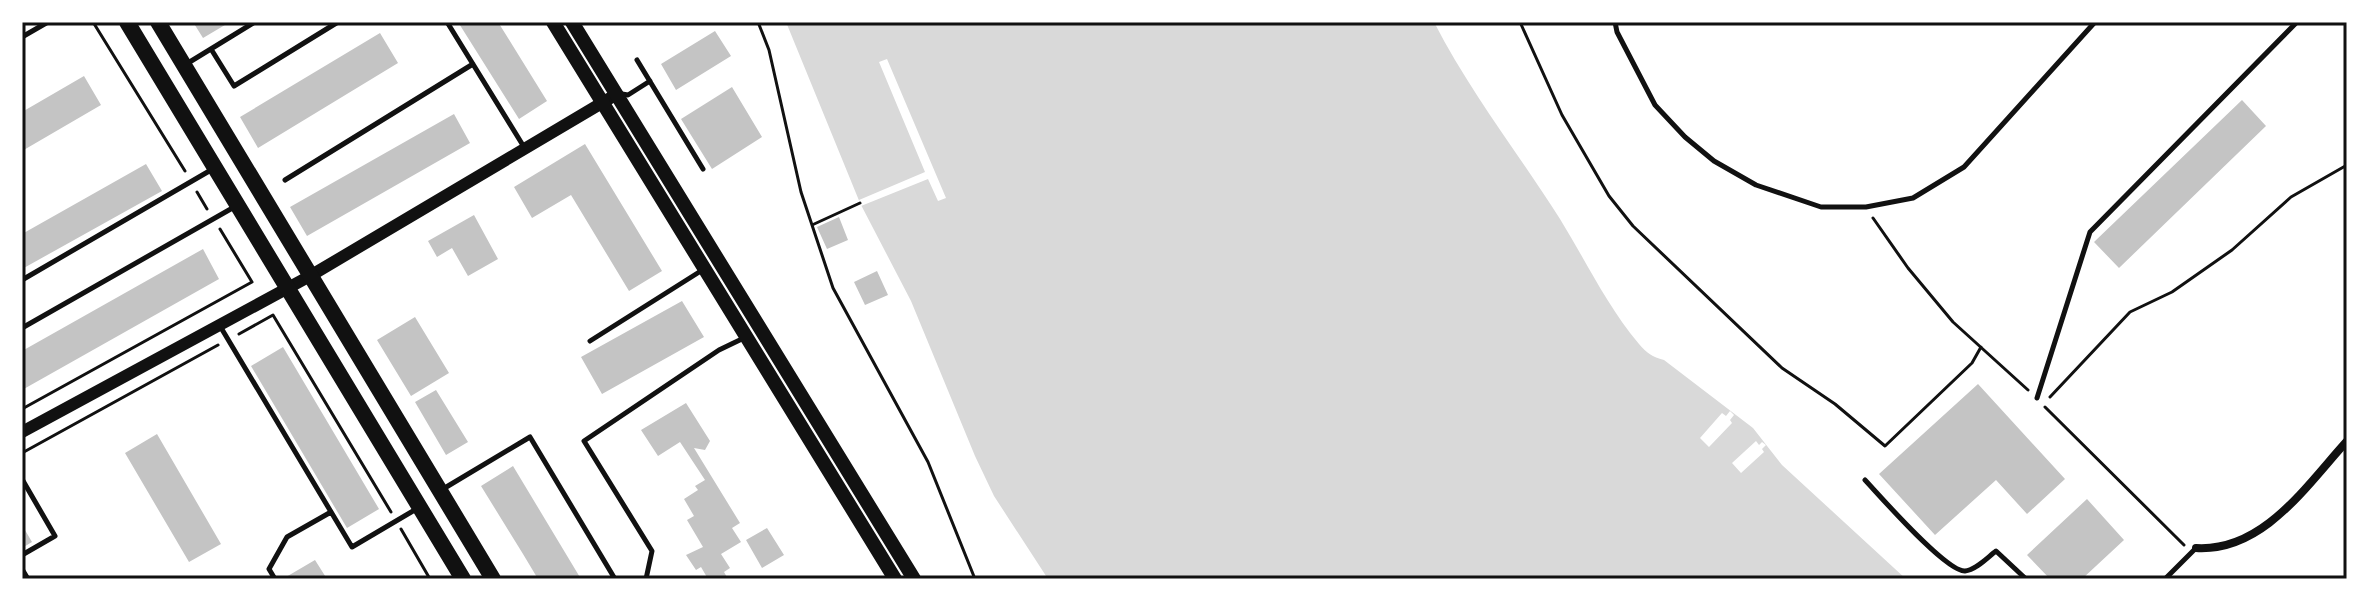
<svg xmlns="http://www.w3.org/2000/svg" width="2369" height="601" viewBox="0 0 2369 601" font-family="Georgia,serif">
	<rect width="100%" height="100%" fill="#fff"/>
	<path fill="#d9d9d9" d="M786 22H1434C1470 92 1518 153 1560 219 1586 261 1607 306 1639 344 1647 353 1652 357 1664 360L1753 428 1782 465 1906 579H1048L994 496 975 456 911 301 860 203Z"/>
	<path fill="#fff" d="M887 59 946 198 938 201 928 179 861 206 859 200 925 172 879 62Z
		M1730 411 1734 415 1730 420 1732 423 1709 447 1700 438 1722 413 1726 416Z
		M1756 441 1759 445 1762 442 1766 445 1762 449 1764 452 1741 473 1732 463Z"/>
	<path fill="#c4c4c4" d="M193 22H230L203 38Z
		M458 22H498L547 101 519 119Z
		M715 31 731 56 676 90 661 64Z
		M380 33 398 63 258 148 240 117Z
		M84 76 101 105 22 151V112Z
		M732 87 762 137 712 169 681 119Z
		M2242 100 2266 126 2119 268 2094 242Z
		M454 114 470 143 307 236 290 207Z
		M585 144 662 271 629 291 571 195 532 218 514 187Z
		M146 164 162 191 22 269V234Z
		M474 215 498 259 468 276 452 248 437 257 428 241Z
		M839 217 848 240 827 249 817 227Z
		M203 249 219 279 22 390V351Z
		M877 271 888 295 865 305 854 282Z
		M682 301 704 337 602 394 581 357Z
		M415 317 449 373 411 396 377 340Z
		M283 347 379 509 347 528 251 366Z
		M1978 384 2065 479 2027 514 1996 480 1935 535 1879 474Z
		M436 390 468 442 446 455 415 402Z
		M686 403 710 441 705 450 694 448 740 523 732 528 741 542 721 554 730 568 724 572 728 579H708L701 567 696 570 686 555 703 547 687 520 694 516 684 499 698 490 695 486 705 480 680 442 658 456 641 430Z
		M157 434 221 544 189 562 125 453Z
		M513 466 581 579H538L523 554 481 486Z
		M2087 499 2124 540 2082 579H2050L2027 555Z
		M22 525 32 542 22 548Z
		M767 528 784 555 762 568 746 540Z
		M315 560 327 579H287L286 577Z"/>
	<g fill="none" stroke-linecap="round" stroke-linejoin="round">
		<path stroke="#111" stroke-width="3" d="M93 22 185 171
			M758 22 769 50 801 192 833 288 928 462 975 579
			M1520 22 1562 115 1609 196 1633 226 1782 368 1835 404 1885 446 1972 363 1981 347
			M197 192 207 209
			M1873 218 1908 268 1953 322 2028 390
			M812 225 860 203
			M239 334 273 315 391 512
			M2050 397 2130 312 2172 292 2232 250 2291 197 2347 165
			M2045 407 2184 545
			M22 409 252 282 220 229
			M22 453 218 345
			M401 529 430 579"/>
		<path stroke="#111" stroke-width="5" d="M447 22 524 147
			M1615 22 1617 32 1655 105 1685 137 1714 161 1756 185 1821 207H1866L1913 198 1964 167 2095 22
			M22 37 48 22
			M211 49 234 86 338 22
			M637 60 703 169
			M188 63 255 22
			M622 94 628 95 650 81
			M285 180 473 64
			M22 280 211 170
			M220 326 352 547 418 508
			M22 328 236 206
			M590 341 704 269
			M2037 398 2090 232 2297 22
			M22 479 55 536 22 555
			M1865 480C1881 497 1946 572 1965 571 1976 570 1988 557 1996 551L2026 579
			M443 489 530 437 615 579
			M22 569 28 579
			M275 579 269 569 287 537 331 512
			M646 579 652 551 584 441 719 350 746 337
			M2165 579 2196 548"/>
		<path stroke="#111" stroke-width="8" d="M2196 548C2263 552 2306 486 2347 441"/>
		<path stroke="#111" stroke-width="12" d="M22 432 310 276 617 94"/>
		<path stroke="#111" stroke-width="14" d="M553 22 895 579
			M572 22 914 579"/>
		<path stroke="#111" stroke-width="16" d="M127 22 463 579
			M158 22 493 579"/>
	</g>
	<rect width="2369" height="601" fill="none" stroke="#ffffff" stroke-width="48"/>
	<rect x="24" y="24" width="2321" height="553" fill="none" stroke="#111" stroke-width="3"/>
</svg>
